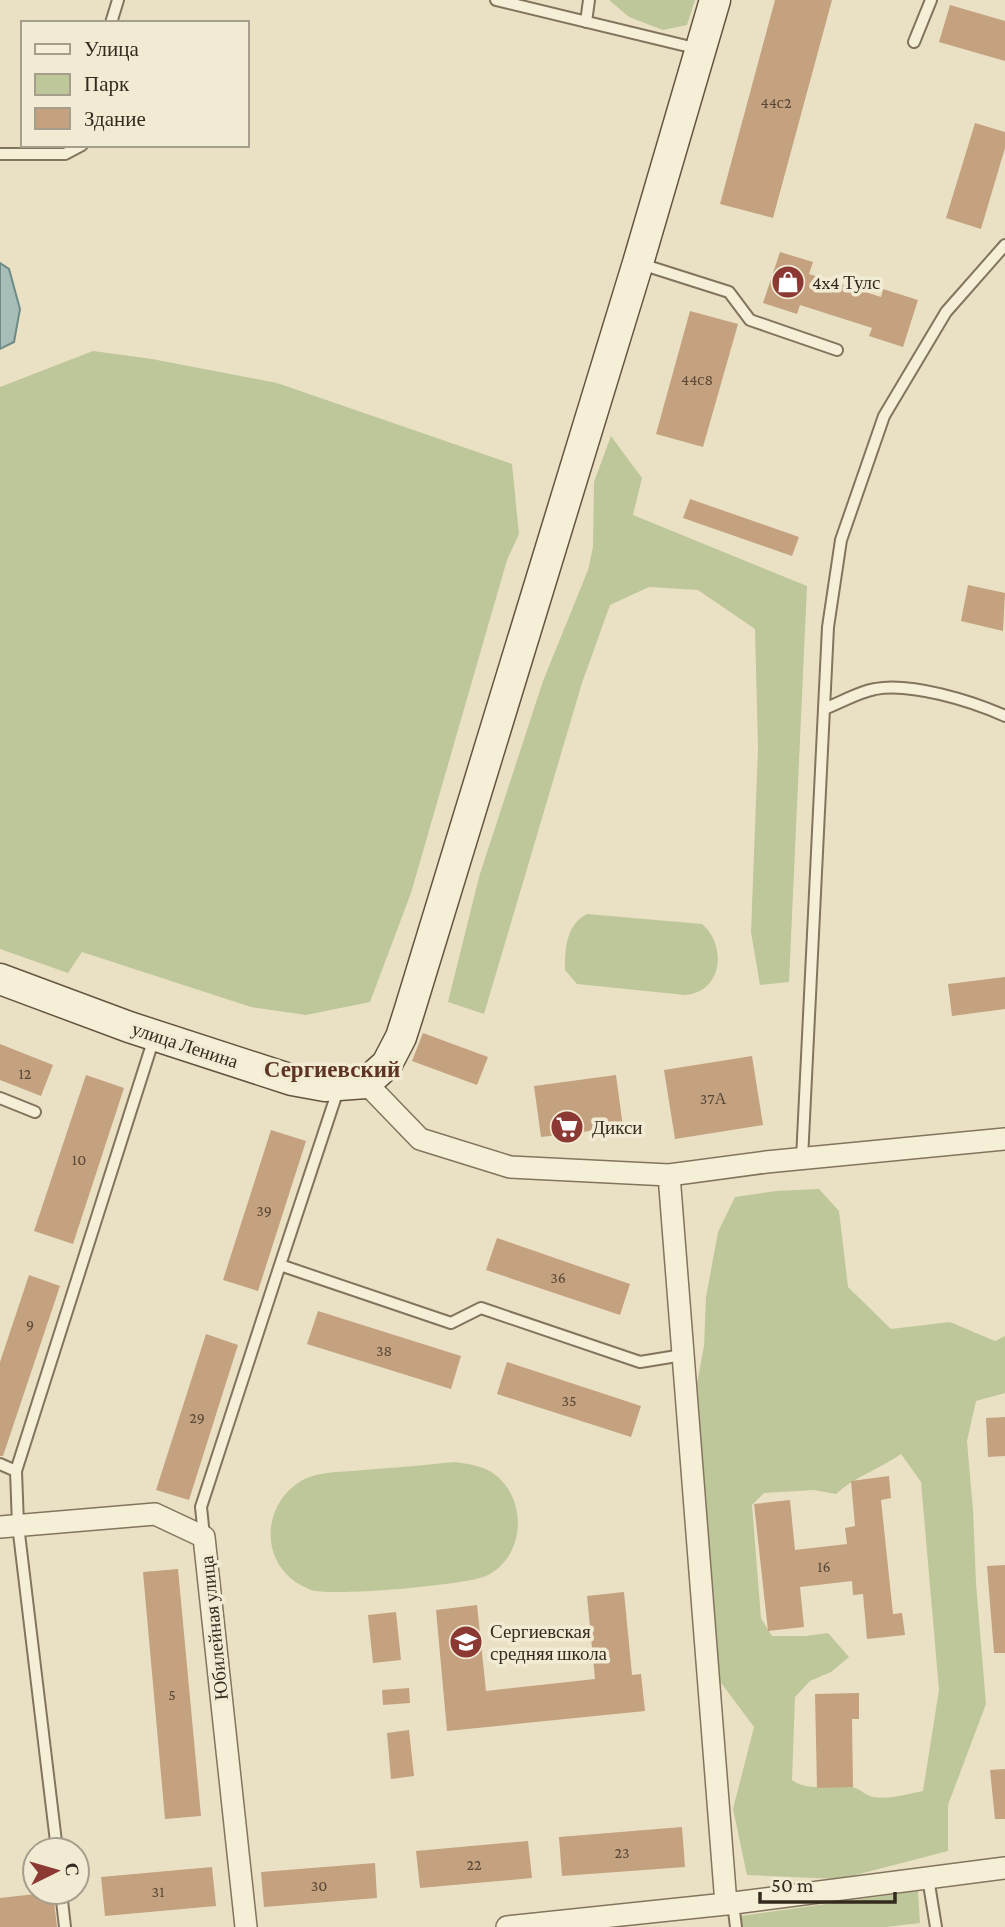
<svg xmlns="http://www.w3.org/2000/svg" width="1005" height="1927" viewBox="0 0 1005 1927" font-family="'Crimson Pro',serif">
	<rect width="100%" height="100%" fill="#eae1c5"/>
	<path fill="#bec79a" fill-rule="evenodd" d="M609 0H695L687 25 663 30 629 17Z
		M93 351 152 359 277 383 512 464 519 534 507 560 411 893 370 1002 306 1015 251 1007 82 952 68 973 0 949V387Z
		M611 436 642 478 633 515 807 586 789 982 760 985 751 932 758 749 755 629 698 590 649 587 610 605 582 683 484 1014 448 1002 479 877 543 681 588 570 593 547 594 482Z
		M587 914 702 924C727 945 723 992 685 995L577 984 565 970C565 948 566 925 587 914Z
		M819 1189 839 1211 848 1287 891 1329 950 1322 995 1341 1005 1336V1393L976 1401 967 1441 973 1510 976 1583 986 1704 948 1805V1851L840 1879 747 1875 733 1809 754 1727 719 1680 695 1394 704 1346 706 1297 718 1232 735 1197 776 1191ZM901 1454 921 1482 939 1690 923 1791C907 1794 889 1800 873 1797 865 1795 859 1788 852 1787 832 1783 810 1793 792 1780L795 1697 810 1681 831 1672 849 1657 828 1633 806 1636H772L761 1618 752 1505 764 1493 814 1490 836 1494C855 1476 880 1469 901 1454Z
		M454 1462C470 1464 486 1466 498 1477 528 1504 524 1558 486 1576 466 1585 331 1597 311 1590 297 1585 282 1573 276 1559 263 1531 274 1497 301 1481 318 1471 344 1472 363 1470 394 1468 424 1465 454 1462Z
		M918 1891 920 1923 886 1927H741L740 1916Z"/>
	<path fill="#a6bdb8" stroke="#6e8b86" stroke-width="2" d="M0 263 9 269 20 309 14 342 0 349Z"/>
	<path fill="#c4a17f" d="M775 0H832L773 218 720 204Z
		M950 5 1005 21V61L939 42Z
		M975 123 1005 132V148L981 229 946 218Z
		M780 252 813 262 809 274 881 297 883 289 918 300 903 347 869 336 872 328 800 305 797 314 763 303Z
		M690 311 738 324 703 447 656 434Z
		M690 499 799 537 792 556 683 518Z
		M968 585 1005 593 1003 631 961 621Z
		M1005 977V1009L952 1016 948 984Z
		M423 1033 488 1057 477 1085 412 1061Z
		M0 1044 53 1065 41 1096 0 1080Z
		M752 1056 763 1125 675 1139 664 1070Z
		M86 1075 124 1088 73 1244 34 1231Z
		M616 1075 623 1127 541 1137 534 1086Z
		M271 1130 306 1141 258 1291 223 1280Z
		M497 1238 630 1284 620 1315 486 1270Z
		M29 1275 60 1286 3 1456H0V1362Z
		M318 1311 461 1356 451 1389 307 1344Z
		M206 1334 238 1345 189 1500 156 1490Z
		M507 1362 641 1406 631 1437 497 1394Z
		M1005 1417V1456L988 1457 986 1418Z
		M889 1476 891 1498 881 1500 893 1614 902 1613 905 1635 867 1639 863 1594 853 1595 852 1581 800 1587 804 1627 768 1631 754 1504 790 1500 795 1550 847 1544 845 1528 855 1526 851 1481Z
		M1005 1565V1653H994L987 1566Z
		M178 1569 201 1816 165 1819 143 1572Z
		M624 1592 632 1675 641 1674 645 1711 447 1731 436 1610 477 1605 486 1691 595 1679 587 1596Z
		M396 1612 401 1660 373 1663 368 1615Z
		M409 1688 410 1703 383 1705 382 1690Z
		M859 1693V1719H852L853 1787 817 1788 815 1694Z
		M409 1730 414 1776 391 1779 387 1733Z
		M1005 1769V1819H995L990 1770Z
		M682 1827 685 1867 562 1876 559 1837Z
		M528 1841 532 1878 420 1888 416 1851Z
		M375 1863 377 1898 264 1907 261 1872Z
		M212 1867 216 1906 105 1916 101 1877Z
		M53 1892 57 1927H0V1898Z"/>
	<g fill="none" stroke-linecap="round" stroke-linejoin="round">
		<defs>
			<path id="lane" d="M496 0 699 49
				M586 22 589 0
				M111 23 118 0
				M914 42 931 0
				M0 154H65L82 145
				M641 264 729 292 750 320 837 350
				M824 709C840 703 858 692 875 689 910 682 972 701 1005 716
				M339 1087 280 1265 451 1323 481 1308 640 1362 683 1355
				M0 1098 35 1112
				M802 1159 828 627 841 540 884 416 946 312 1005 245
				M0 1464 16 1471
				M204 1536 201 1507 280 1265
				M57 1850 18 1525 16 1471 154 1038
				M928 1878 936 1927
				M61 1892 65 1927
				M733 1903 736 1927"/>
			<path id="street" d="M366 1083 420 1139 510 1167 669 1175 766 1162 1005 1139
				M669 1175 726 1904
				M0 1527 155 1514 204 1537 246 1927
				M507 1927 726 1904 1005 1868"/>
			<path id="secondary" d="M0 979 129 1027 292 1080 325 1086 366 1083 387 1064 401 1037 409 1012 638 263 715 0"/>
		</defs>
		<use href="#lane" stroke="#83745d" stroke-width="14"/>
		<use href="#street" stroke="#83745d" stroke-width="24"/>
		<use href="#secondary" stroke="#655540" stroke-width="33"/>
		<use href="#lane" stroke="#f5efd8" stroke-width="10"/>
		<use href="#street" stroke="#f5efd8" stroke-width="21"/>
		<use href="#secondary" stroke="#f5efd8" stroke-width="30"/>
	</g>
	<defs>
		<symbol id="shop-disc" viewBox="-11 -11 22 22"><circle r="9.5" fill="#8c3933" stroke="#f2ebd4"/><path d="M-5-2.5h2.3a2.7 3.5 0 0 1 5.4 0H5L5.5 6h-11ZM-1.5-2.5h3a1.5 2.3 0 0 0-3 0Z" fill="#fff"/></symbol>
		<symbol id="supermarket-disc" viewBox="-11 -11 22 22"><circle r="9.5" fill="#8c3933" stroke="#f2ebd4"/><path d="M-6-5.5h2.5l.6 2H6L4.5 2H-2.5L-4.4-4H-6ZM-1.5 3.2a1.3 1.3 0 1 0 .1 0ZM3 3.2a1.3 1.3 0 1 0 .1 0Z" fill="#fff"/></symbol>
		<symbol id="school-disc" viewBox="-11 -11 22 22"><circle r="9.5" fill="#8c3933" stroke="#f2ebd4"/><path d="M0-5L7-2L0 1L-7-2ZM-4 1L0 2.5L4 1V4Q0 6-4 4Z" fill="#fff"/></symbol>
	</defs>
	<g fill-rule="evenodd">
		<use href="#shop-disc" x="769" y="263" width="38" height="38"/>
		<use href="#supermarket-disc" x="548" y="1108" width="38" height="38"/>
		<use href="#school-disc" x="447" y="1623" width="38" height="38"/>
	</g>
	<g text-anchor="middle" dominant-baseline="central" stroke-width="7" stroke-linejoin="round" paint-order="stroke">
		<g font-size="16" fill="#584837">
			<text x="776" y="102">44с2</text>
			<text x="697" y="379">44с8</text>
			<text x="25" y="1073">12</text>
			<text x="713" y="1098">37А</text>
			<text x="79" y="1159">10</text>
			<text x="264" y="1210">39</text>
			<text x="558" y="1277">36</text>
			<text x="30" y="1324">9</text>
			<text x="384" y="1350">38</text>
			<text x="569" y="1400">35</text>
			<text x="197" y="1417">29</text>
			<text x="824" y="1566">16</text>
			<text x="172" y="1694">5</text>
			<text x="622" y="1852">23</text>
			<text x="474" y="1864">22</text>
			<text x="319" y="1885">30</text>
			<text x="158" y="1891">31</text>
		</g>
		<g font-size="19" fill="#342b1f" stroke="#f2ebd4" text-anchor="start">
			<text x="812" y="282">4x4 Тулс</text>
			<text x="592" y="1127">Дикси</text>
			<text x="490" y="1631">Сергиевская<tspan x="490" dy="22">средняя школа</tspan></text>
		</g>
		<g font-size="19" fill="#342b1f" stroke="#f2ebd4">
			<text transform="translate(185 1045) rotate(18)">улица Ленина</text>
			<text transform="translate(214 1628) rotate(-96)">Юбилейная улица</text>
		</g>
		<g font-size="23" font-weight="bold" fill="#5d3323" stroke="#f2ebd4">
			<text x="332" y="1069">Сергиевский</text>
		</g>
	</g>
	<rect x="21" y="21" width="228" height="126" fill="#f2ebd4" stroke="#a69e8c" stroke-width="2"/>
	<rect x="35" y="44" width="35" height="10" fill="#f5efd8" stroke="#a69e8c" stroke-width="2"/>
	<text x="84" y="56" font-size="21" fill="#342b1f">Улица</text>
	<rect x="35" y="74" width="35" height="21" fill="#bec79a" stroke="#a69e8c" stroke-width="2"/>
	<text x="84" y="91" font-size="21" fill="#342b1f">Парк</text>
	<rect x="35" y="108" width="35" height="21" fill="#c4a17f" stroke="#a69e8c" stroke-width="2"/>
	<text x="84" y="126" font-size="21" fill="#342b1f">Здание</text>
	<g transform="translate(56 1871) rotate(85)"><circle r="33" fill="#f2ebd4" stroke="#a69e8c" stroke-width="2"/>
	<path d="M0-5L12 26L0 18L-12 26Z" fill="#8c3933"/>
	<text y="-10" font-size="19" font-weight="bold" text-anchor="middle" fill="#342b1f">С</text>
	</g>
	<path d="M760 1892v10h135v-10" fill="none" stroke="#342b1f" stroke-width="3.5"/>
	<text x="771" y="1892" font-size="21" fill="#342b1f" stroke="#f2ebd4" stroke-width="5" paint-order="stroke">50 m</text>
</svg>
